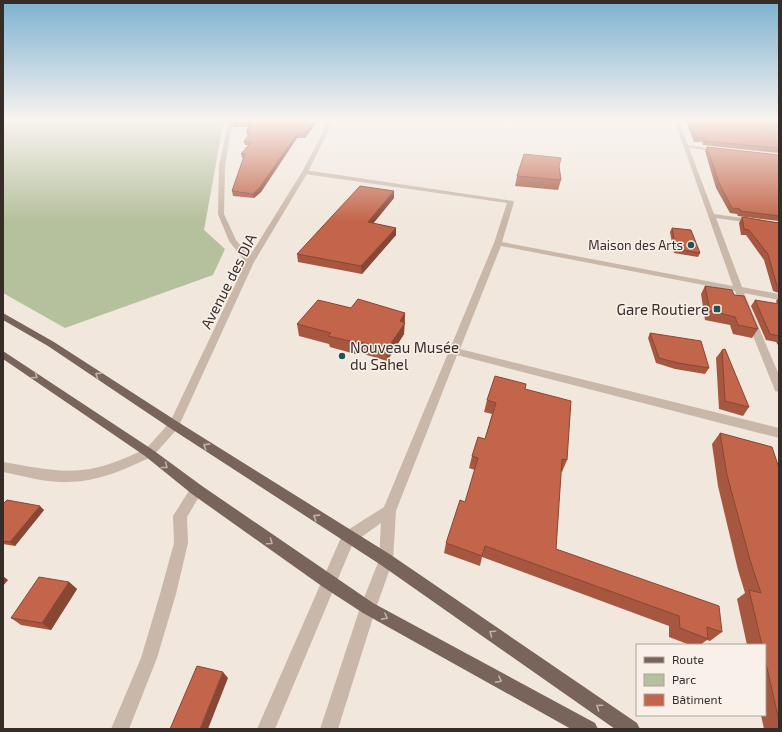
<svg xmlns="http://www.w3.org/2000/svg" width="782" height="732" viewBox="0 0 782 732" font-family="'Exo 2',sans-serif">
	<rect width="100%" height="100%" fill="#f1e7dd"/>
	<path fill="#b5c09d" d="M3 119H224L204 230 225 249 213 275 65 328 3 293Z"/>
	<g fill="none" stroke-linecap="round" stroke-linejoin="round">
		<path fill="#c9b7a9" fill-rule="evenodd" d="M229 119H233L225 165 224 214 236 240 254 262 250 264H247L229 241 218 214 219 165Z
			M674 119H678L688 145 722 150 719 152 689 148 714 214 779 223V227L716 218 742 287 779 294V300L744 293 779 375V392L775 391 774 388 735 291 501 246 460 349 779 428V438L457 355 396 511 393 560 376 608 338 729H320L360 608 379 560 381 523 353 543 275 729H257L343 533 384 507 494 243 507 203 305 174 302 172 305 170 513 201 514 202 502 242 733 286Z
			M149 448 153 450 155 453 153 456C126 469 98 482 67 482 46 483 24 476 3 472V462C41 468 71 477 109 464 123 460 135 453 149 448Z
			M197 484 202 486 203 490 187 517 188 543 176 594 157 658 129 729H111L141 658 160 594 174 543 173 516 192 486Z"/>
		<path fill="#c9b7a9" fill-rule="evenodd" d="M330 119H334L308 172 254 262 178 428 153 456 149 458 145 456 143 453 145 450 170 422 246 262 302 172Z"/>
		<path fill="#78645a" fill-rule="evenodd" d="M3 313 54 342 178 422 391 555 637 723 640 729H615L381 565 170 428 48 346 3 320Z
			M3 351 153 450 202 486 373 603 595 723 598 729H571L363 613 323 587 192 494 145 456 3 359Z"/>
	</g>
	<path fill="#a75740" d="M233 119H319L305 138H297L261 192 254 198 233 196 232 191 244 158H242L241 154 248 145H245L244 142 248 136V135H247L246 131 249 127H233L232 123Z
		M685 119H779V153L703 145 702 142H694Z
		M707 147 779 155V221L738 216 737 214 730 213 716 188 705 151Z
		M559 166 561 180 558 190 515 186 517 176Z
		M394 191V198L373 223 396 228V235L362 274 298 262 297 254Z
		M742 217 779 223V293L773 291 764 260 746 235H741L739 223Z
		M672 228 700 253 698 257 674 253 670 232Z
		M705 286 734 295 758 329 752 338 733 334 730 325 705 320 701 294Z
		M779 297V346L778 345 776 342 766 340 751 306 755 300 777 304 776 301Z
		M351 308 405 313 404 334 387 361 357 352 355 354 330 347 329 344 299 336 297 324Z
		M650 333 709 368 705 374 675 369 656 363 648 338Z
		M722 350 749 407 743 416 719 409 716 358Z
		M525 389 567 460 562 472 561 471 556 549 722 632 710 641 707 640 700 645H690L669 637V626L482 557 480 566 444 553 446 543 465 502 475 470 469 468 472 456 485 439 492 414 484 412 487 400Z
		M720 433 779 468V729H764L761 715H765V645H747L737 599 745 593 738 570 718 486 712 444Z
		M3 504 44 510 15 546 3 544Z
		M69 582 77 589 51 630 21 625 11 618Z"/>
	<path fill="#884734" d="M316 119H319L305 138 304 134Z
		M297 134V138L261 192 254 198 253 194Z
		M394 191V198L368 230V222Z
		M396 228V235L362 274 361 266Z
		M405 313 404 334 387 361V349L400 321Z
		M356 341 357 352 355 354 354 342Z
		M40 506 44 510 15 546 10 542Z
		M3 576 8 580 3 586Z
		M69 582 77 589 51 630 42 623Z
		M223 672 228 678 208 729H200Z"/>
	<path fill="#c2654a" stroke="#884734" d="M233 119H316L304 134H297L260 187 253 194 232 191 243 159 246 154H241L252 142H244L249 134H248L250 131H246L252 123H232Z
		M688 119H779V148L704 141V138L696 137Z
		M707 147 779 155V216L740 211V209L732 208 719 183Z
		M524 154 561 158 559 166 561 180 517 176Z
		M360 186 394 191 368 222 396 228 361 266 297 254Z
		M742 217 779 223V286H777L768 254 749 230 744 229Z
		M672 228 691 230 700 253 676 249Z
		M705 286 732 290 734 295 744 296 758 329 738 325 735 317 710 311Z
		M358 299 405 313 400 321 405 323 387 349 356 341 354 342 328 336 331 333 297 324 318 300 351 308Z
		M755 300 779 304V336L770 334Z
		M650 333 701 341 709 368 678 363 659 358Z
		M725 349 749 407 725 401 722 350Z
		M495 376 526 384 525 389 571 401 567 460 562 459 556 549 719 606 722 632 707 627 708 639 680 628 679 616 485 546 482 556 446 543 460 500 465 502 478 458 472 456 478 437 485 439 496 403 487 400Z
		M720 433 772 447 779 468V721L765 659V645H762L749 590 761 593 750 560 727 475Z
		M7 500 40 506 10 542 3 541V504Z
		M39 577 69 582 42 623 11 618Z
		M197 666 223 672 200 729H170Z"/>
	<defs><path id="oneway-chevron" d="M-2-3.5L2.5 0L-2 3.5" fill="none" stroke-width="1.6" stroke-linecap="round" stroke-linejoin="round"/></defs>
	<g stroke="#bfb2a9">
		<use href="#oneway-chevron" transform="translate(98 375) rotate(-147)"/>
		<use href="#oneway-chevron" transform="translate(35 376) rotate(34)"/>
		<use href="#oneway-chevron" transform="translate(206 446) rotate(-147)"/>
		<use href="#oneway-chevron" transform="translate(165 466) rotate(38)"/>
		<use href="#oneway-chevron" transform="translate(316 517) rotate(-147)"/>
		<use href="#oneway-chevron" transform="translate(270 542) rotate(35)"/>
		<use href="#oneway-chevron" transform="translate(385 617) rotate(29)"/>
		<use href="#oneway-chevron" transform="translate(492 633) rotate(-145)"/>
		<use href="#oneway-chevron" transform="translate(499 680) rotate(29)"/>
		<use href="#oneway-chevron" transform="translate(599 707) rotate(-145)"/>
	</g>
	<linearGradient id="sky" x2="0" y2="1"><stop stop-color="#7db1d1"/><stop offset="0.54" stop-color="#f9f4f0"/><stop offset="1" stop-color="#f9f4f0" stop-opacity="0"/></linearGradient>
	<rect width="782" height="222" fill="url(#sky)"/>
	<g fill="#1f5457" stroke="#f9f1e9" stroke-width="1.5">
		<circle cx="691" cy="245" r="4"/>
		<rect x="713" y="305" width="8" height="8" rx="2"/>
		<circle cx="342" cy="356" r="4"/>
	</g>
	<g text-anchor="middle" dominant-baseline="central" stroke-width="3" stroke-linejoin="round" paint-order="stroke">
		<g font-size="13" fill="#362d29" stroke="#f9f1e9" text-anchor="end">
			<text x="683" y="245">Maison des Arts</text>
		</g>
		<g font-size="15" fill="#362d29" stroke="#f9f1e9">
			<text transform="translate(228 281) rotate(-63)">Avenue des DIA</text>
		</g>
		<g font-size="15" fill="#362d29" stroke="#f9f1e9" text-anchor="end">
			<text x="709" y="309">Gare Routiere</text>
			<text x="350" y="347" text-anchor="start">Nouveau Musée<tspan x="350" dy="17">du Sahel</tspan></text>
		</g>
	</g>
	<rect width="782" height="732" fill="none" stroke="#362d29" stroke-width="8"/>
	<rect x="636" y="644" width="130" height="72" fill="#f9f1e9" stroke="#aba39c"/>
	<rect x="644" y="657" width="20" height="6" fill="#78645a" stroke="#aba39c"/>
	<text x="672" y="664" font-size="12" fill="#362d29">Route</text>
	<rect x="644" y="674" width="20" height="12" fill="#b5c09d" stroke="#aba39c"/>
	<text x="672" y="684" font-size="12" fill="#362d29">Parc</text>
	<rect x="644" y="694" width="20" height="12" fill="#c2654a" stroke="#aba39c"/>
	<text x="672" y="704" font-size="12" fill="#362d29">Bâtiment</text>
</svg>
